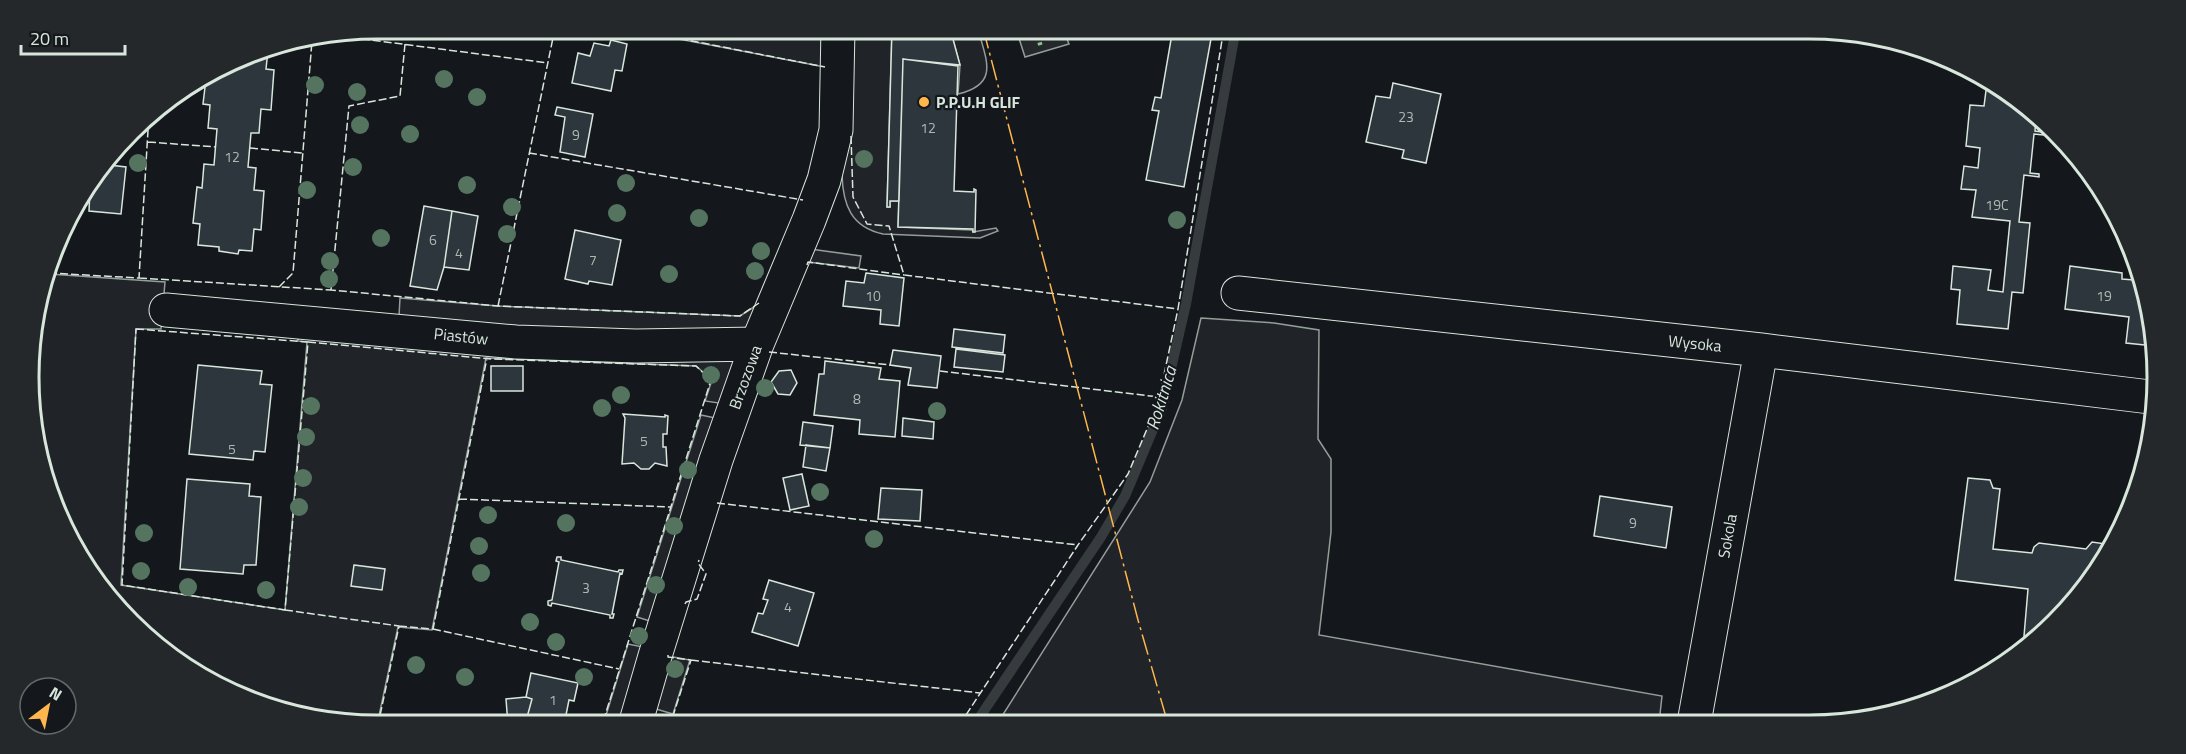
<svg xmlns="http://www.w3.org/2000/svg" width="2186" height="754" viewBox="0 0 2186 754" font-family="'Titillium Web',sans-serif">
	<rect width="100%" height="100%" fill="#14181c"/>
	<path fill="#202428" stroke="#939e99" stroke-width="1.5" d="M626 29H825V67Z
		M848 29H892L887 207H890V201H899L898 227 972 230 973 232 996 228 998 231 980 238 883 234C851 227 843 205 842 175Z
		M950 29H978C986 60 1000 84 958 94L960 65Z
		M810 249 861 256 859 268 808 262Z
		M49 274 165 282 161 329H136L121 585 285 610 307 342 297 341 305 330 736 359 725 404 705 401 712 380 696 366 486 358 432 630 398 627 377 725 287 714 183 667 87 571 40 467 31 332Z
		M400 298 498 306 740 316 760 303 755 325 739 329 630 334 496 330 399 316Z
		M1201 318 1274 323 1319 330 1318 439 1331 459V532L1319 635 1662 696 1659 723 997 724 1150 482 1182 400Z
		M701 415 720 419 653 622 637 617Z
		M628 644 648 648 626 725H603Z
		M668 656 690 660 673 714 656 709Z"/>
	<path fill="#24282b" stroke="#939e99" stroke-width="1.5" d="M1016 29H1063L1069 44 1025 57Z"/>
	<g fill="none" stroke-linecap="round" stroke-linejoin="round">
		<path stroke="#363b3e" stroke-width="10" d="M975 724 1101 537 1125 496 1162 408 1186 304 1236 28"/>
	</g>
	<path fill="#2c363c" stroke="#d8e6dc" stroke-width="1.5" d="M892 28H950L960 65 903 59 899 201H890V207H887Z
		M1173 28H1213L1184 187 1146 180 1159 111 1152 110 1155 97 1161 98Z
		M611 40 627 44 622 71 615 70 611 91 572 83 578 53 590 56 594 43 609 46Z
		M268 50 266 69 274 70 271 110 261 109 259 133H251L248 167 256 168 254 190 264 191 261 230 254 229 252 251 239 250 238 254 219 251V247L198 245 200 224 193 223 197 187 202 188 204 164 214 165 217 129 208 128 210 105 203 104 206 79 244 55Z
		M903 59 958 66 954 191 974 192V189L976 190 975 232H973V229L898 227Z
		M1393 83 1441 94 1426 163 1402 158 1404 150 1366 142 1376 96 1390 98Z
		M1987 83 2021 100 2036 118 2035 131 2043 132V135L2034 134 2030 173 2039 174V177L2024 175 2019 222 2030 223 2023 293 2012 292 2008 329 1957 324 1960 290 1951 289 1953 266 1991 270 1988 290 2003 292 2010 221 1972 217 1976 190 1961 189 1964 166 1978 168 1980 148 1966 146 1970 105 1984 106Z
		M557 107 593 114 585 157 560 152 565 117 555 115Z
		M109 165 126 167 121 214 89 211 90 189Z
		M424 206 452 211 444 267 437 290 410 286Z
		M452 211 478 216 469 270 444 267Z
		M575 230 621 240 612 285 589 281 588 284 565 279Z
		M2070 266 2122 273V279L2134 280 2135 273 2154 331V346L2126 343 2129 317 2065 309Z
		M866 273 904 278 899 326 880 324 881 310 843 306 846 281 864 283Z
		M954 329 1005 335 1003 353 952 347Z
		M956 349 1005 355 1003 372 954 367Z
		M893 350 941 356 937 388 908 385 911 368 890 365Z
		M825 361 881 368 879 379 900 381 895 437 859 434 860 420 814 415 819 374H824Z
		M198 365 262 371 260 384 272 385 265 452 254 451 253 460 189 454Z
		M491 366H523V391H491Z
		M791 370 797 383 790 395 778 394 771 382 779 371Z
		M623 414 665 417V415L668 416 667 434H663V447H666L667 466 655 463 649 469H641L634 463 622 464 625 418Z
		M903 418 934 422 933 439 902 436Z
		M803 422 833 426 830 448 800 445Z
		M806 445 830 448 826 471 803 467Z
		M802 474 809 506 790 510 783 478Z
		M1968 478 1990 480 1993 488 2000 489 1993 549 2032 553 2034 547 2039 543 2086 549 2092 542 2113 545 2111 552 2039 638 2024 636 2028 589 1955 580Z
		M187 479 250 484 249 496 261 497 256 565H244L243 574 180 569Z
		M881 488 922 490 920 521 878 519Z
		M1600 496 1672 507 1666 548 1594 536Z
		M557 557H561V560L618 572 619 570H623L622 574 620 573 612 614H614L613 618H610V615L552 603 551 606 548 605V601L552 600 559 562 556 561Z
		M354 565 385 569 382 590 351 586Z
		M769 580 814 593 798 646 752 632 758 613 763 614 768 600 763 599Z
		M531 673 578 683 574 701 569 700 564 725H542L526 721 532 699 526 697Z
		M526 697 532 699 525 725H508L506 699Z"/>
	<g fill="none" stroke-linecap="round" stroke-linejoin="round">
		<defs>
			<path id="minor" d="M1238 293 1761 350 2150 397
				M166 310 516 342 636 346 757 344
				M1694 723 1761 350
				M635 725 655 656 716 460 757 344 809 220 824 180 836 130 838 28"/>
		</defs>
		<use href="#minor" stroke="#d8e6dc" stroke-width="35"/>
		<use href="#minor" stroke="#14181c" stroke-width="33"/>
		<path stroke="#8ac095" stroke-width="4.5" stroke-dasharray="3 4.5" stroke-linecap="butt" d="M1035 28 1041 47"/>
		<path stroke="#d8e6dc" stroke-width="1.5" stroke-dasharray="8 3" stroke-linecap="butt" d="M626 28 825 67
			M340 36 548 63
			M405 44 400 96 349 106 331 290 498 306 740 316 759 303
			M851 136 853 197 867 224 889 226 904 275 1178 309 1224 28
			M148 142 216 147
			M250 148 302 153
			M529 153 803 200
			M807 265 808 262 904 275
			M49 273 139 278 149 114
			M139 278 331 290
			M279 287 293 273 312 41
			M498 306 555 28
			M136 329 308 342 285 610 122 585Z
			M308 342 492 359 696 366 711 380 602 725
			M769 352 890 365
			M940 371 1159 397
			M459 499 671 507
			M717 503 1078 545
			M685 604 686 602 697 599 706 574 698 563 699 560
			M285 610 399 626 378 725
			M399 626 433 629 487 358
			M433 629 619 669
			M668 655V657L691 660 670 725
			M691 660 980 693
			M960 724 1078 545 1128 474 1158 403 1178 309"/>
		<path stroke="#ffb74d" stroke-width="1.5" stroke-dasharray="21 4.5 3 4.5" stroke-linecap="butt" d="M983 28 1138 620 1168 724"/>
	</g>
	<g fill="#55745f">
		<circle cx="444" cy="79" r="9"/>
		<circle cx="315" cy="85" r="9"/>
		<circle cx="357" cy="92" r="9"/>
		<circle cx="477" cy="97" r="9"/>
		<circle cx="360" cy="125" r="9"/>
		<circle cx="410" cy="134" r="9"/>
		<circle cx="864" cy="159" r="9"/>
		<circle cx="138" cy="163" r="9"/>
		<circle cx="353" cy="167" r="9"/>
		<circle cx="626" cy="183" r="9"/>
		<circle cx="467" cy="185" r="9"/>
		<circle cx="307" cy="190" r="9"/>
		<circle cx="512" cy="207" r="9"/>
		<circle cx="617" cy="213" r="9"/>
		<circle cx="699" cy="218" r="9"/>
		<circle cx="1177" cy="220" r="9"/>
		<circle cx="507" cy="234" r="9"/>
		<circle cx="381" cy="238" r="9"/>
		<circle cx="761" cy="251" r="9"/>
		<circle cx="330" cy="261" r="9"/>
		<circle cx="755" cy="271" r="9"/>
		<circle cx="669" cy="274" r="9"/>
		<circle cx="329" cy="279" r="9"/>
		<circle cx="711" cy="375" r="9"/>
		<circle cx="765" cy="388" r="9"/>
		<circle cx="621" cy="395" r="9"/>
		<circle cx="311" cy="406" r="9"/>
		<circle cx="602" cy="408" r="9"/>
		<circle cx="937" cy="411" r="9"/>
		<circle cx="306" cy="437" r="9"/>
		<circle cx="688" cy="470" r="9"/>
		<circle cx="303" cy="478" r="9"/>
		<circle cx="820" cy="492" r="9"/>
		<circle cx="299" cy="507" r="9"/>
		<circle cx="488" cy="515" r="9"/>
		<circle cx="566" cy="523" r="9"/>
		<circle cx="674" cy="526" r="9"/>
		<circle cx="144" cy="533" r="9"/>
		<circle cx="874" cy="539" r="9"/>
		<circle cx="479" cy="546" r="9"/>
		<circle cx="141" cy="571" r="9"/>
		<circle cx="481" cy="573" r="9"/>
		<circle cx="656" cy="585" r="9"/>
		<circle cx="188" cy="587" r="9"/>
		<circle cx="266" cy="590" r="9"/>
		<circle cx="530" cy="622" r="9"/>
		<circle cx="639" cy="636" r="9"/>
		<circle cx="556" cy="642" r="9"/>
		<circle cx="416" cy="665" r="9"/>
		<circle cx="675" cy="669" r="9"/>
		<circle cx="465" cy="677" r="9"/>
		<circle cx="584" cy="677" r="9"/>
	</g>
	<circle fill="#ffb74d" stroke="#14181c" stroke-width="2" cx="924" cy="102" r="6"/>
	<g text-anchor="middle" dominant-baseline="central" stroke-width="4.5" stroke-linejoin="round" paint-order="stroke">
		<g font-size="14" fill="#adbab4">
			<text x="1406" y="116">23</text>
			<text x="928" y="127">12</text>
			<text x="576" y="134">9</text>
			<text x="232" y="156">12</text>
			<text x="1997" y="204">19C</text>
			<text x="433" y="239">6</text>
			<text x="459" y="252">4</text>
			<text x="593" y="259">7</text>
			<text x="873" y="295">10</text>
			<text x="2104" y="295">19</text>
			<text x="857" y="398">8</text>
			<text x="644" y="440">5</text>
			<text x="232" y="448">5</text>
			<text x="1633" y="522">9</text>
			<text x="586" y="587">3</text>
			<text x="788" y="606">4</text>
			<text x="553" y="699">1</text>
		</g>
		<g font-size="16" font-weight="bold" fill="#d8e6dc" stroke="#14181c" text-anchor="start">
			<text x="936" y="102">P.P.U.H GLIF</text>
		</g>
		<g font-size="16" fill="#d8e6dc" stroke="#14181c">
			<text transform="translate(461 336) rotate(6)">Piastów</text>
			<text transform="translate(1695 343) rotate(6)">Wysoka</text>
			<text transform="translate(745 377) rotate(-70)">Brzozowa</text>
			<text transform="translate(1727 536) rotate(-80)">Sokola</text>
		</g>
		<g font-size="18" font-style="italic" fill="#d8e6dc" stroke="#14181c">
			<text transform="translate(1161 398) rotate(-73)">Rokitnica</text>
		</g>
	</g>
	<path d="M0 0H2186V754H0ZM377 39H1809A338 338 0 0 1 2147 377V377A338 338 0 0 1 1809 715H377A338 338 0 0 1 39 377V377A338 338 0 0 1 377 39Z" fill="#24282b" fill-rule="evenodd"/>
	<path fill="none" stroke="#d8e6dc" stroke-width="3" d="M377 39H1809A338 338 0 0 1 2147 377V377A338 338 0 0 1 1809 715H377A338 338 0 0 1 39 377V377A338 338 0 0 1 377 39Z"/>
	<g transform="translate(48 706) rotate(32)"><circle r="28" fill="#14181c" stroke="#626a69" stroke-width="1.5"/>
	<path d="M0-4.5L10 22L0 15L-10 22Z" fill="#ffb74d"/>
	<text y="-9" font-size="16" font-weight="bold" text-anchor="middle" fill="#d8e6dc">N</text>
	</g>
	<path d="M21 45v9h104v-9" fill="none" stroke="#d8e6dc" stroke-width="3"/>
	<text x="30" y="45" font-size="18" fill="#d8e6dc" stroke="#14181c" stroke-width="4.5" paint-order="stroke">20 m</text>
</svg>
